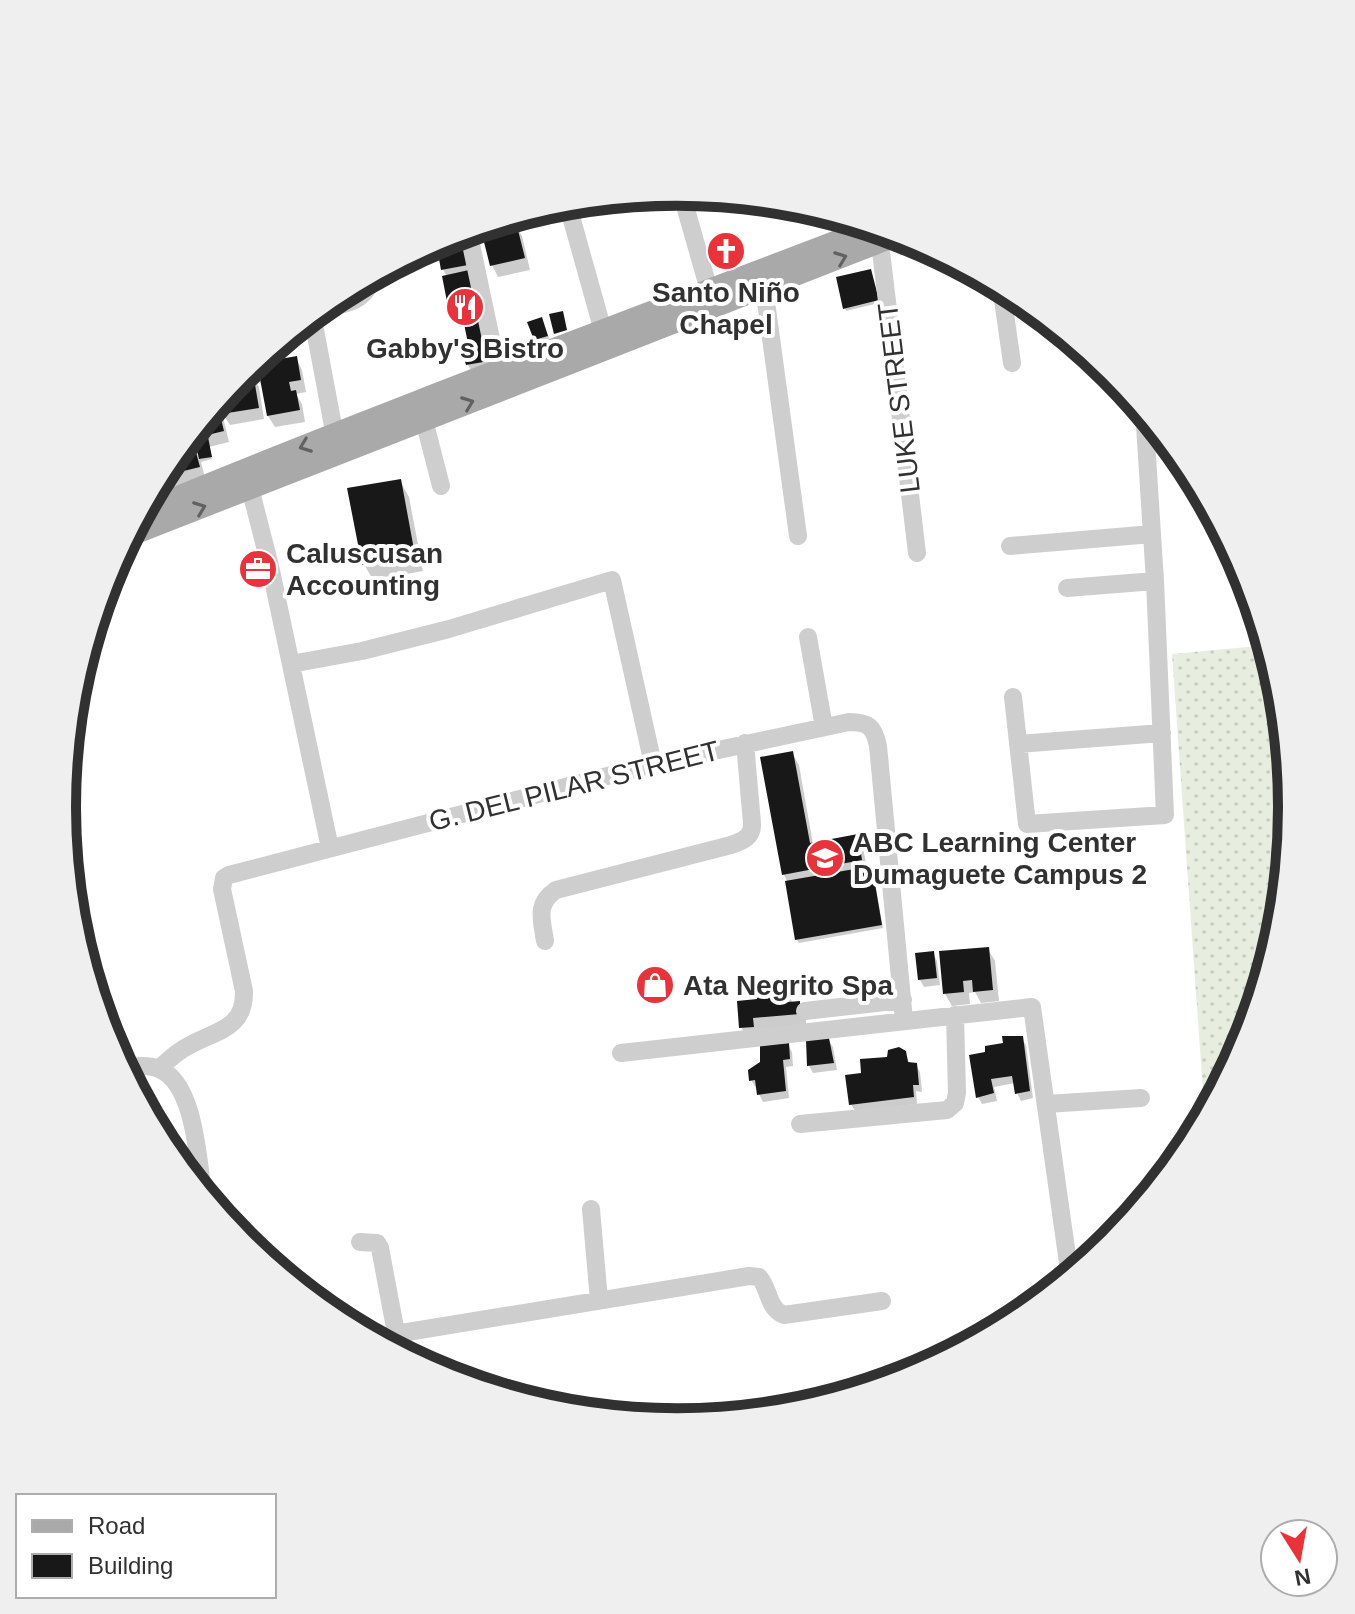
<svg xmlns="http://www.w3.org/2000/svg" width="1355" height="1614" viewBox="0 0 1355 1614" font-family="Helvetica,sans-serif">
	<defs>
		<pattern id="grass-dots" width="8" height="8" patternUnits="userSpaceOnUse" patternTransform="scale(2)"><rect width="8" height="8" fill="#e7eedf"/><path d="M2 2h.1M6 6h.1" fill="none" stroke="#c7cdc0" stroke-width="1.8" stroke-linecap="round"/></pattern>
	</defs>
	<rect width="100%" height="100%" fill="#fff"/>
	<path fill="url(#grass-dots)" d="M1269 645 1281 687 1293 807 1281 928 1246 1043 1205 1120 1172 654Z"/>
	<path fill="#0003" d="M515 224 522 236 530 270 498 277 492 265Z
		M461 232 497 377 477 381 468 365 472 354 466 326 460 327 451 311 447 277 443 269 438 241Z
		M870 271 879 303 846 311 845 308Z
		M370 277 372 285 347 291 346 290Z
		M545 327 551 343 540 347 536 340Z
		M296 358 302 370 306 392 296 394 302 404 305 422 275 427 268 416Z
		M252 375 259 387 264 419 230 425 222 413 229 442 209 447 212 459 201 462 205 478 169 488 161 473 166 465 193 432 196 437 195 429 219 400 222 405 221 398 238 377Z
		M400 481 409 497 423 571 373 580 364 564Z
		M792 753 799 765 813 844 857 836 863 848 867 868 873 871 883 928 799 943 797 940 787 883H788L784 875Z
		M988 949 995 961 999 1001 981 1003 975 992 969 993 970 1004 952 1006 945 994Z
		M933 953 937 961 940 985 924 987 920 980Z
		M781 982 793 1003 806 1015V1025L748 1039 741 1027 759 1000Z
		M1021 1038 1026 1045 1033 1098 1021 1101 1017 1093 1015 1083 994 1087 997 1101 982 1104 978 1097 986 1053Z
		M828 1040 833 1047 837 1070 813 1073 809 1066Z
		M788 1045 792 1052 793 1066 786 1067 789 1098 763 1102 759 1094 758 1087 756 1088 751 1080Z
		M905 1053 910 1064 916 1065 920 1072 922 1092 916 1091 917 1104 855 1111 851 1104 863 1075 888 1059Z"/>
	<path fill="#181818" d="M516 222 525 258 490 266 481 230Z
		M462 232 468 265 441 270 436 242Z
		M871 269 879 300 843 309 836 277Z
		M469 270 476 306 449 312 442 276Z
		M479 311 489 361 466 365 463 354 470 353 462 314Z
		M563 311 567 330 554 334 549 314Z
		M542 317 548 336 534 340 527 322Z
		M297 356 301 380 289 382 291 391 296 390 300 410 267 416 257 363Z
		M253 373 259 408 221 414 219 400 240 375Z
		M217 403 224 431 195 438 193 431Z
		M191 434 200 467 159 477 166 465Z
		M208 437 212 457 199 459 195 440Z
		M401 479 415 555 362 565 347 488Z
		M793 751 810 843 858 834 862 860 782 875 760 757Z
		M872 866 882 925 795 940 785 881Z
		M989 947 993 990 973 992 972 980 963 981 964 992 943 994 939 951Z
		M934 951 937 978 918 980 915 953Z
		M816 975 819 994 805 996 802 977Z
		M771 980H782L784 991 788 990V1002L800 1001V1014L753 1018 754 1027 739 1028 737 1001 757 999V986H771Z
		M1002 1036H1023L1030 1091 1015 1094 1012 1076 991 1079 994 1093 976 1098 969 1055 985 1052V1046L1003 1043Z
		M829 1038 834 1063 807 1066 806 1040Z
		M789 1043 790 1059 783 1060 786 1091 757 1095 755 1080 749 1081 748 1070 760 1062V1045Z
		M899 1047 906 1051 908 1062 917 1063 919 1085H913L914 1097 849 1105 845 1075 861 1073 860 1059 887 1057 888 1050Z"/>
	<g fill="none" stroke-linecap="round" stroke-linejoin="round">
		<path stroke="#cecece" stroke-width="18" d="M681 192 709 290
			M567 202 603 331
			M468 230 498 372
			M880 243 917 553
			M1001 286 1012 363
			M764 287 798 536
			M319 309C334 306 358 304 367 289 370 285 370 281 371 276
			M312 314 337 447
			M424 420 441 486
			M247 476 270 566 330 848
			M1010 546 1152 534
			M1067 588 1155 581
			M808 637 824 727
			M291 664 362 651 449 629 612 580 653 764
			M1013 697 1027 824 1165 815 1155 581 1144 410
			M1018 744 1162 733
			M545 941C542 920 535 904 556 890L731 845C743 841 753 837 752 823L745 743
			M805 1011 903 1000
			M621 1053 1032 1007 1070 1277
			M123 1068C134 1066 148 1064 159 1069 195 1083 198 1161 203 1194
			M159 1069C169 1059 178 1051 190 1045 217 1030 245 1029 244 991L222 889 224 878 229 875 653 764 849 722C869 722 874 727 878 746L904 1020
			M1046 1104 1141 1098
			M800 1124 947 1110 955 1103 957 1093 955 1015
			M591 1209 599 1300
			M360 1242 377 1243 380 1248 396 1333
			M371 1338 749 1276 759 1277C770 1289 767 1308 784 1315L882 1301"/>
		<path stroke="#a9a9a9" stroke-width="22" d="M141 512C383 412 629 321 874 227
			M128 536 900 234"/>
	</g>
	<defs><path id="oneway-chevron" d="M-2-3.5L2.5 0L-2 3.5" fill="none" stroke-width="1.6" stroke-linecap="round" stroke-linejoin="round" transform="scale(2)"/></defs>
	<g stroke="#616161">
		<use href="#oneway-chevron" transform="translate(841 258) rotate(-21)"/>
		<use href="#oneway-chevron" transform="translate(468 403) rotate(-21)"/>
		<use href="#oneway-chevron" transform="translate(305 446) rotate(159)"/>
		<use href="#oneway-chevron" transform="translate(200 508) rotate(-21)"/>
	</g>
	<defs>
		<symbol id="church-disc" viewBox="-11 -11 22 22"><circle r="9.5" fill="#e93239" stroke="#fff"/><path d="M-1.2-6h2.4v3.5h3.3v2.4h-3.3V6h-2.4V-.1h-3.3v-2.4h3.3Z" fill="#fff"/></symbol>
		<symbol id="restaurant-disc" viewBox="-11 -11 22 22"><circle r="9.5" fill="#e93239" stroke="#fff"/><path d="M-5-6h1v4h1v-4h1v4h1v-4h1v5L-1.5 .5V6h-2V.5L-5-1ZM5-6V6H3V1.5H1.5Q1.5-4 5-6Z" fill="#fff"/></symbol>
		<symbol id="office-disc" viewBox="-11 -11 22 22"><circle r="9.5" fill="#e93239" stroke="#fff"/><path d="M-6-3h4V-5.5h4V-3h4V5H-6ZM-1-4.5V-3h2v-1.5ZM-6 0V1H6V0Z" fill="#fff"/></symbol>
		<symbol id="school-disc" viewBox="-11 -11 22 22"><circle r="9.5" fill="#e93239" stroke="#fff"/><path d="M0-5L7-2L0 1L-7-2ZM-4 1L0 2.5L4 1V4Q0 6-4 4Z" fill="#fff"/></symbol>
		<symbol id="shop-disc" viewBox="-11 -11 22 22"><circle r="9.5" fill="#e93239" stroke="#fff"/><path d="M-5-2.5h2.3a2.7 3.5 0 0 1 5.4 0H5L5.5 6h-11ZM-1.5-2.5h3a1.5 2.3 0 0 0-3 0Z" fill="#fff"/></symbol>
	</defs>
	<g fill-rule="evenodd">
		<use href="#church-disc" x="704" y="229" width="44" height="44"/>
		<use href="#restaurant-disc" x="443" y="285" width="44" height="44"/>
		<use href="#office-disc" x="236" y="547" width="44" height="44"/>
		<use href="#school-disc" x="803" y="836" width="44" height="44"/>
		<use href="#shop-disc" x="633" y="963" width="44" height="44"/>
	</g>
	<g text-anchor="middle" dominant-baseline="central" stroke-width="8" stroke-linejoin="round" paint-order="stroke">
		<g font-size="28" font-weight="bold" fill="#313131" stroke="#fff" text-anchor="start">
			<text x="726" y="292" text-anchor="middle">Santo Niño<tspan x="726" dy="32">Chapel</tspan></text>
			<text x="465" y="348" text-anchor="middle">Gabby's Bistro</text>
			<text x="286" y="553">Caluscusan<tspan x="286" dy="32">Accounting</tspan></text>
			<text x="853" y="842">ABC Learning Center<tspan x="853" dy="32">Dumaguete Campus 2</tspan></text>
			<text x="683" y="985">Ata Negrito Spa</text>
		</g>
		<g font-size="28" fill="#313131" stroke="#fff">
			<text transform="translate(899 398) rotate(-97)">LUKE STREET</text>
			<text transform="translate(574 786) rotate(-14)">G. DEL PILAR STREET</text>
		</g>
	</g>
	<path d="M0 0H1355V1614H0ZM76 807a601 601 0 1 1 1202 0a601 601 0 1 1-1202 0Z" fill="#efefef" fill-rule="evenodd"/>
	<path fill="none" stroke="#313131" stroke-width="10" d="M76 807a601 601 0 1 1 1202 0a601 601 0 1 1-1202 0Z"/>
	<rect x="16" y="1494" width="260" height="104" fill="#ffffff" stroke="#adadad" stroke-width="2"/>
	<rect x="32" y="1520" width="40" height="12" fill="#a9a9a9" stroke="#adadad" stroke-width="2"/>
	<text x="88" y="1534" font-size="24" fill="#313131">Road</text>
	<rect x="32" y="1554" width="40" height="24" fill="#181818" stroke="#adadad" stroke-width="2"/>
	<text x="88" y="1574" font-size="24" fill="#313131">Building</text>
	<g transform="translate(1299 1558) rotate(169)"><circle r="38" fill="#ffffff" stroke="#adadad" stroke-width="2"/>
	<path d="M0-6L14 30L0 20L-14 30Z" fill="#e93239"/>
	<text y="-12" font-size="22" font-weight="bold" text-anchor="middle" fill="#313131">N</text>
	</g>
</svg>
